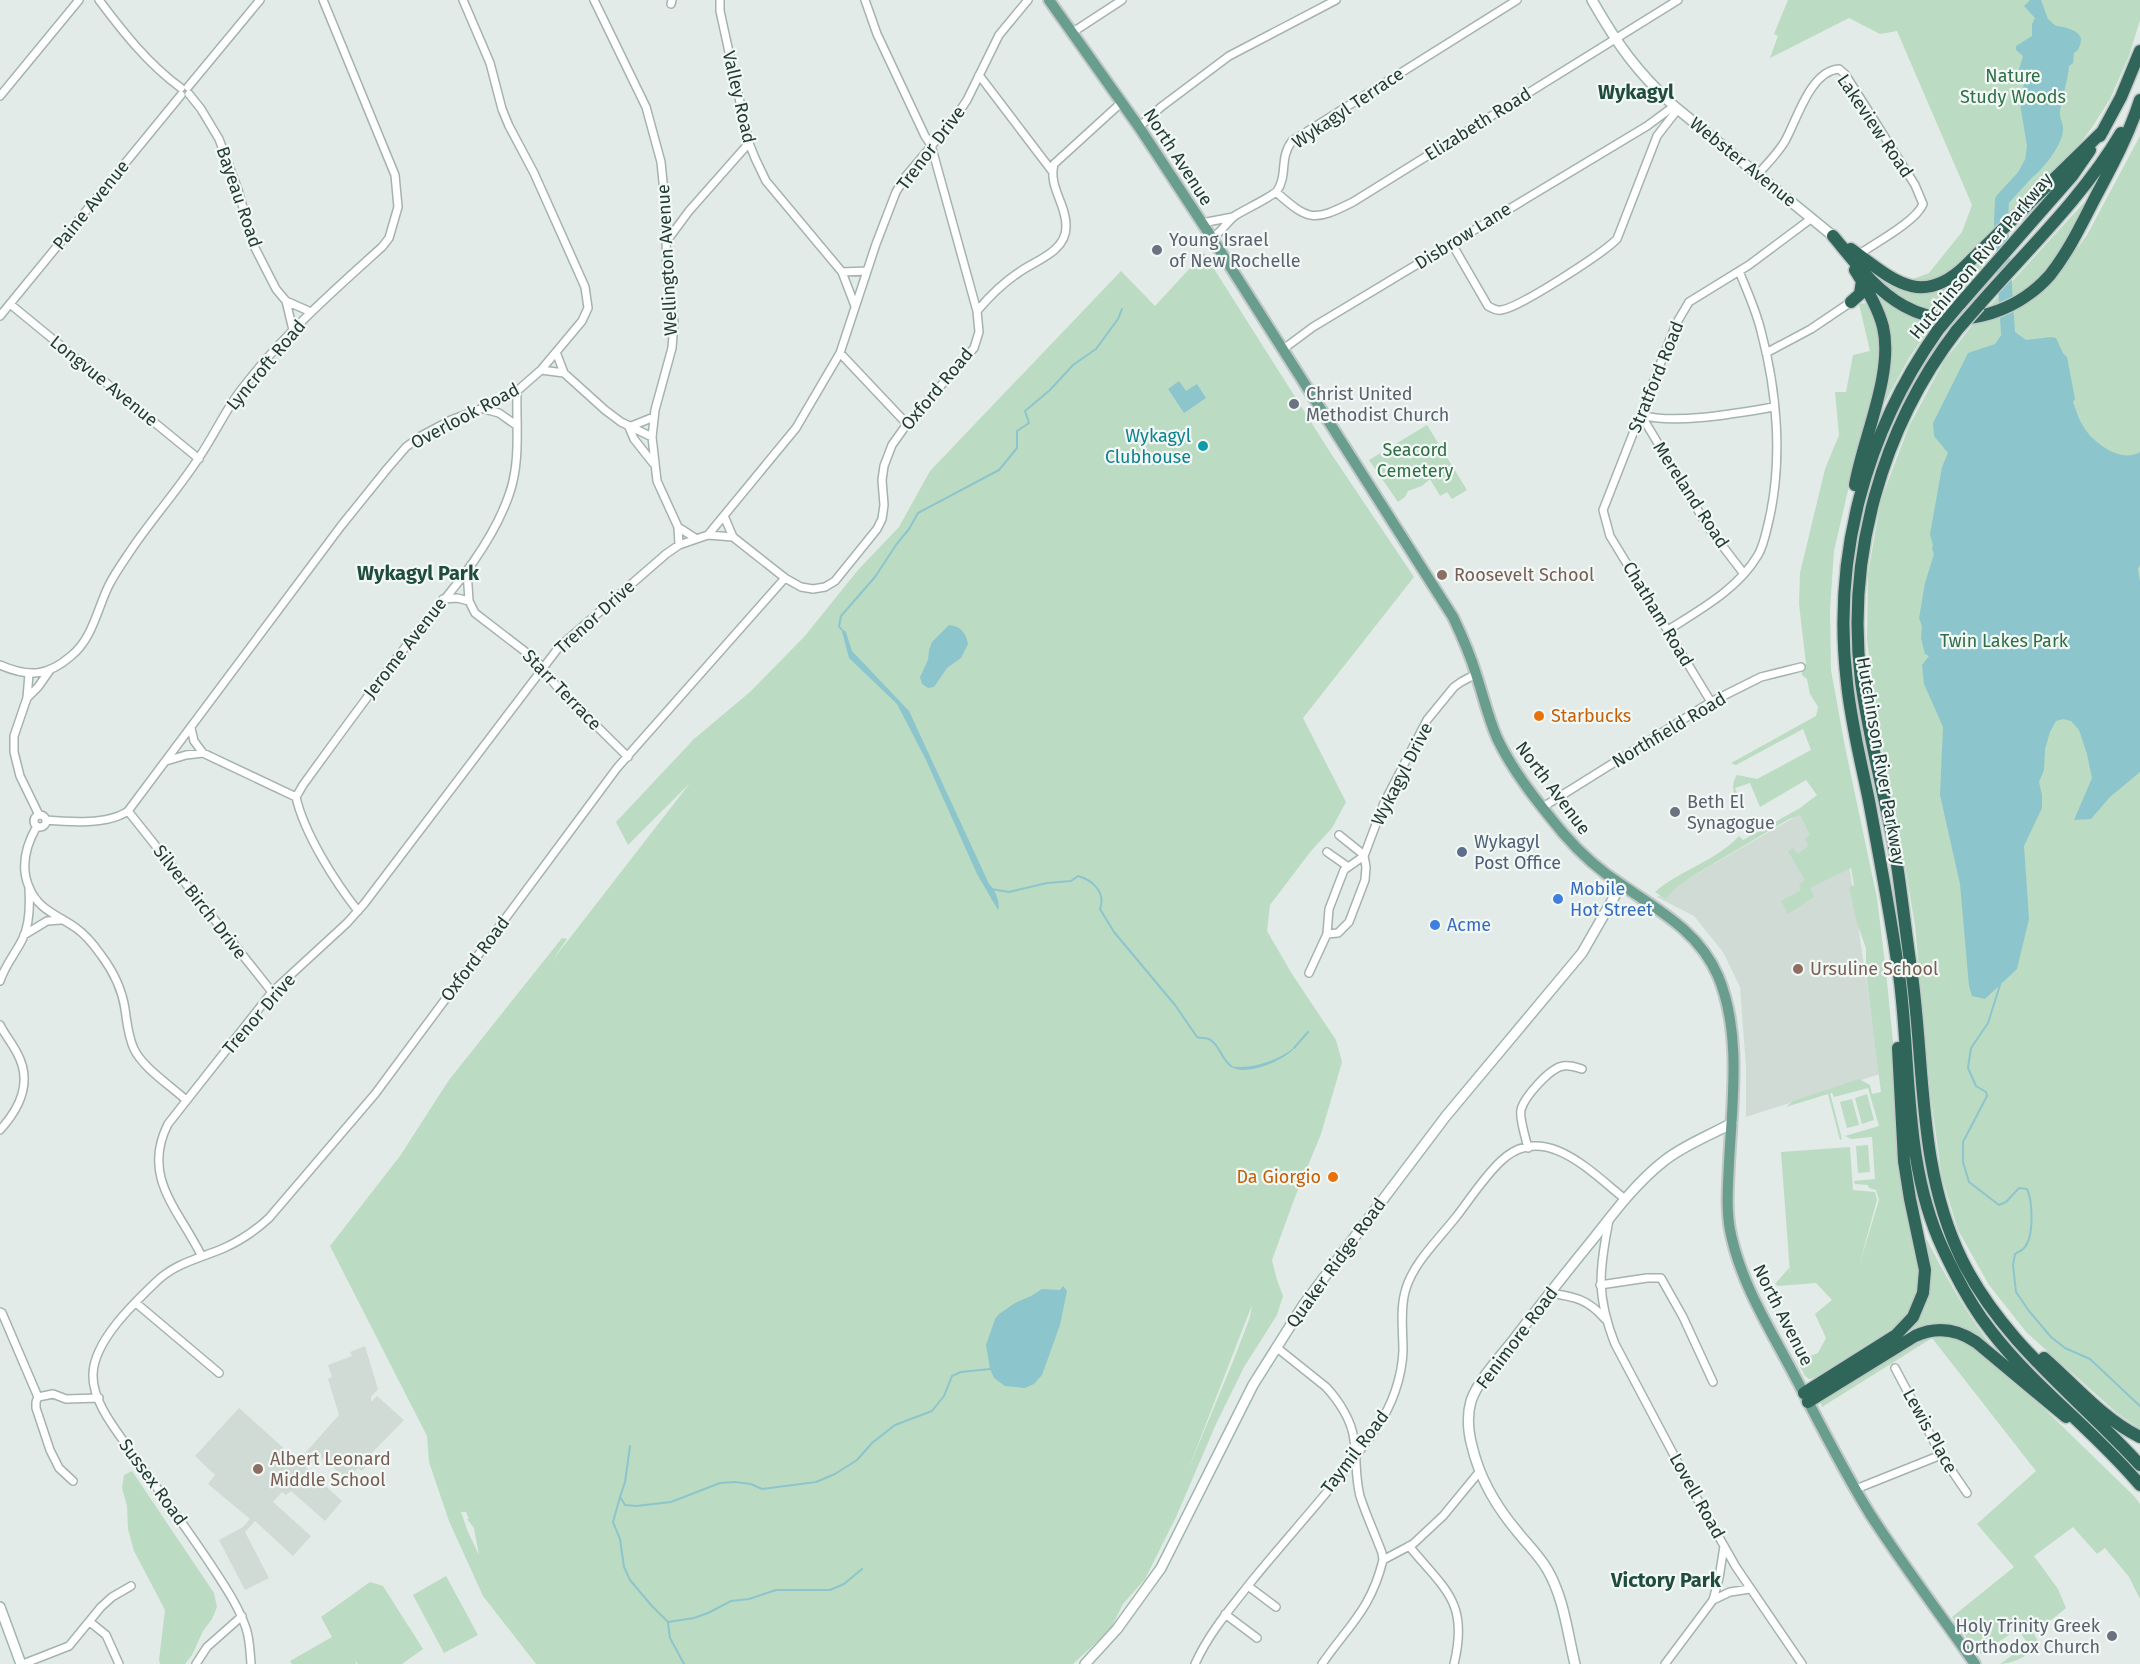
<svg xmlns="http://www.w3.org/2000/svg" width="2140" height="1664" viewBox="0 0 2140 1664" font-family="'Fira Sans',sans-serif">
	<rect width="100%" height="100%" fill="#e2ebe7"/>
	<path fill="#d0dbd5" d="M1841 790 1849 864 1880 1074 1746 1117V1067L1740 987 1723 952 1694 916 1657 897Z
		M365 1346 378 1389 371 1397V1402L377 1396 404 1420 364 1461 367 1465 362 1471 358 1468 347 1480 321 1457 306 1468 342 1501 325 1521 291 1491 286 1495 282 1492 273 1502 311 1536 293 1556 255 1521 245 1532 269 1578 245 1590 219 1540 243 1527 250 1519 208 1484 215 1475 195 1456 239 1408 298 1461 339 1415 328 1379 332 1377 328 1365 352 1356 350 1352Z"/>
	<path fill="#bcdbc3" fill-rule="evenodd" d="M1788 0H2140V20L2129 56 2110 99 2093 126 2071 156 1952 274 1932 283 1910 280 1929 273 1962 232 1972 205 1897 31 1880 34 1849 18 1770 58 1778 36 1774 34Z
		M2140 136V1429L2117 1413 2027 1333 1989 1285 1958 1230 1942 1178 1931 1099 1915 926 1900 835 1877 723 1867 640 1868 573 1881 500 1909 426 1944 361 1974 323 2063 267 2087 235Z
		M2089 197 2091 200 2046 273 2013 300 1984 312Z
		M1204 253 1330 452 1414 577 1303 718 1346 802 1332 828 1311 851 1270 905 1267 931 1292 974 1336 1040 1342 1062 1321 1134 1295 1197 1272 1260 1277 1280 1283 1296 1277 1315 1244 1367 1216 1424 1176 1517 1145 1579 1123 1604 1110 1630 1073 1664H536L483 1596 449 1521 429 1462 427 1436 330 1246 400 1156 449 1080 562 938 567 939 552 961 690 783 628 845 616 822 694 739 750 692 804 637 858 570 899 527 930 471 1121 271 1155 306ZM1252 1305 1250 1317 1234 1359 1188 1470ZM461 1512H466L469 1519H467L474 1528 479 1555 468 1532Z
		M1986 256 1988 258 1984 264 1940 314 1902 301 1871 274 1870 270C1897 286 1923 303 1953 283 1965 276 1975 264 1986 256Z
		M1875 291 1919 319 1933 323 1909 358 1884 404H1880L1888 376 1890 331 1874 292Z
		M1865 303 1870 306 1875 319 1881 341 1880 366 1849 486 1834 551 1830 609 1831 670 1845 747 1877 898 1886 972 1894 1052 1900 1173 1919 1272 1918 1291 1912 1308 1898 1325 1814 1378 1809 1379 1805 1376 1797 1361 1818 1353 1826 1338 1815 1314 1832 1300 1816 1283 1778 1286 1775 1284 1789 1268 1790 1273 1781 1152 1850 1147 1853 1190 1875 1192 1877 1200 1859 1266 1879 1200 1876 1190 1869 1188 1868 1185 1855 1184 1854 1181 1875 1179 1872 1137 1851 1139 1845 1136 1879 1126 1868 1088 1834 1097 1832 1093H1830L1842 1139 1840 1140 1828 1094 1786 1107 1793 1101 1859 1079 1870 1085 1872 1094 1881 1092 1866 974V948L1857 923 1849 887 1854 885 1851 868 1810 888 1814 897 1788 914 1781 901 1801 890 1799 885 1805 880 1788 851 1793 848 1798 854 1808 846 1805 838 1810 835 1800 815 1789 819 1691 877 1674 889 1666 899 1655 892C1680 870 1716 861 1739 836L1743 840 1800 808 1817 795 1806 780 1760 807 1750 783 1735 788 1743 809C1735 800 1729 786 1737 775L1757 779 1811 750 1803 729 1736 765 1731 763 1816 716 1818 707 1810 694 1807 679 1802 675V665L1806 664 1799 604 1800 573 1825 469 1839 435 1835 392H1846L1853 355 1870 351 1859 304Z
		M1427 425 1467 490 1452 499 1447 492 1440 496 1430 479 1422 486 1408 491 1405 497 1398 502 1369 460Z
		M1867 1094 1874 1120 1862 1124 1855 1098Z
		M1852 1099 1859 1125 1847 1128 1840 1102Z
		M1868 1145 1870 1172 1858 1173 1856 1146Z
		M1927 1240C1947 1279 1967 1315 1994 1349L1993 1350 1963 1330 1891 1346C1899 1337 1910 1329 1917 1319 1933 1296 1926 1267 1924 1241Z
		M1928 1336H1957L1977 1348 2028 1393 2134 1496 2140 1504V1599L2129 1577 2105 1548 2097 1554 2073 1527 2034 1556 2058 1589 2066 1608 2034 1634 2038 1641C2034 1654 2013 1664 2000 1664L2028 1644 2018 1629 1979 1655 1952 1617 2014 1567 1977 1524 2036 1471 1932 1338 1822 1407 1821 1402 1824 1398 1911 1344Z
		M132 1471 214 1593 217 1607 212 1619 203 1631 192 1655 185 1664H160L159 1660 165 1610 134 1551 128 1529 127 1506 122 1488 124 1475Z
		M446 1576 478 1635 444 1653 413 1595Z
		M370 1582 383 1586 423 1649 402 1664H358L355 1661 356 1664H292L290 1661 332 1637 321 1617Z"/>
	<path fill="#8dc5cd" d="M2030 0H2041L2048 19 2056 26C2063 26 2082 31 2081 40 2081 44 2079 47 2078 50L2074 53 2073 63 2069 66C2068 81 2062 96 2060 112 2059 118 2064 124 2063 130 2062 148 2037 177 2022 185L2027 146 2020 104 2024 84 2018 73 2023 56 2016 50V46L2032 36V24L2035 18 2024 6Z
		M2015 332 2026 340 2051 337 2056 338 2063 353 2067 357 2075 399 2073 402C2076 409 2078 418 2082 424 2091 442 2121 464 2140 452V565L2138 569 2140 582V772L2110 797 2091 819 2074 820 2092 778 2087 754 2079 730 2071 721 2063 719 2056 721 2050 732 2045 749 2044 770 2039 782 2042 795V808L2024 846 2029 919 2017 969 1985 999 1972 996 1969 986 1960 884 1940 795 1943 727 1924 684 1922 665 1929 656 1925 654 1921 638 1922 626 1919 618 1925 583 1934 554 1932 549 1933 545 1930 534 1942 467 1948 453 1934 436 1933 423 1968 353 1995 344 2002 334Z
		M1179 381 1186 391 1197 384 1206 398 1184 413 1168 389Z
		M949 625C961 626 966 633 968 644L961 658 947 668 934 687 928 688 922 684 920 677 928 660 929 650 932 642Z
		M841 628 846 632 852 651 909 711 978 860 989 884C995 889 1001 904 998 910L977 874 926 760 897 704 849 658Z
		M1296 1046C1287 1060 1244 1078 1230 1066 1251 1070 1280 1060 1296 1046Z
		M1063 1286 1067 1291 1060 1325 1042 1375 1034 1384 1025 1388 1005 1386 994 1378 990 1369 986 1345 995 1319 999 1314 1015 1303 1031 1296 1042 1289 1060 1290Z"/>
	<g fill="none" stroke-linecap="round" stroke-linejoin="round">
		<path stroke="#8dc5cd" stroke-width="2" d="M841 629 839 626 841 616 875 577 896 545 909 529 918 513 999 470 1017 448V431L1029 423 1025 411 1050 390 1073 365 1096 349 1118 319 1122 309
			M991 889 1009 892 1047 883 1071 881 1078 876C1093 880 1106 893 1100 909L1114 932 1175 1005 1197 1037C1202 1039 1208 1037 1212 1041 1220 1047 1222 1060 1231 1066
			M2000 985 1988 1023 1971 1048 1968 1068 1976 1086 1986 1092 1987 1096 1963 1142V1162L1969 1182 1999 1205 2006 1202 2019 1188 2027 1189C2033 1202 2034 1238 2024 1248 2022 1251 2018 1252 2015 1254L2013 1265 2016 1292 2029 1311 2051 1337 2065 1348 2090 1359 2140 1406
			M1294 1048 1308 1032
			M630 1446 625 1482 620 1497 625 1505 636 1506 671 1502 720 1483 735 1482 751 1484 762 1489 816 1482 835 1474 857 1460 872 1443 895 1425 932 1411 944 1396 952 1376 961 1372 990 1369
			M620 1497 613 1522 620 1539 624 1567 630 1580 651 1605 668 1622 694 1618 708 1613 731 1601 749 1599 776 1590H830L844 1584 862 1569
			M668 1623 670 1638 684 1664"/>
		<path stroke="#8dc5cd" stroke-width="14" d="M2008 333 2001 223 2002 200 2024 176 2031 163"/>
		<defs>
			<path id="street" d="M99 0C123 32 148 64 181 88
				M594 0 646 107 661 162 665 202 667 275 674 322 672 348 655 410 652 437 657 481 678 527 679 545
				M720 0V11L749 143 755 158 766 181 842 272 855 306
				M671 4 672 0
				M1073 32 1122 0
				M979 75 1052 171
				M188 87 260 0
				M189 94 201 109 219 139 238 190 254 246 276 289 286 301 293 330
				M0 96 79 0
				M1139 127 1161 107 1229 56 1336 0
				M1758 174C1767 164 1778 153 1785 141 1797 120 1810 71 1839 69L1845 74 1915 185 1923 204C1917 220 1879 241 1864 251
				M1276 192C1309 221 1313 222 1353 202L1678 0
				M1202 223 1233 217
				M1212 238C1222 232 1227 221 1236 215 1244 210 1273 196 1277 191 1288 175 1279 158 1292 141L1517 0
				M666 242 689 211 749 143
				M1452 244 1488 306C1492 308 1495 311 1501 310 1519 308 1602 254 1617 239L1657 136 1678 109
				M842 272 867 271
				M286 301 311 312
				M10 304 199 459
				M977 311C989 297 1003 283 1018 273 1034 261 1066 252 1066 227 1067 205 1048 187 1054 164L1122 102
				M0 316 181 95
				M1282 350 1313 327 1647 126 1674 106
				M556 352 564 373 605 410 621 422 652 437
				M840 353 907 424
				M1766 353 1811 329 1851 302
				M541 370 564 373
				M484 409 499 413 516 425
				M1641 415 1708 527 1744 574
				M1641 415C1675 425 1738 413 1774 407
				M629 427 634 439 653 463
				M629 427 654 417
				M724 516 733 537
				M678 527 695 538
				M708 535 733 537 785 578 801 587 813 589 825 587 835 581 877 529 882 519 884 505 882 480 884 466 892 445 907 424 974 348 979 332 977 311 931 145 925 136 877 34 865 0
				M467 570 469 601 475 613 536 660 558 688 628 757
				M443 599 457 598 469 601
				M1668 630C1701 609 1738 589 1758 555 1764 545 1766 532 1769 520 1783 459 1777 391 1761 331 1756 310 1747 291 1739 271
				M0 665C28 677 47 677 71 656 93 638 97 609 109 585 115 573 123 562 131 550 152 519 177 491 198 459 214 436 224 412 241 390 282 336 332 292 382 247L389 238 398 207 395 175 323 0
				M29 674 27 698 14 736V752L20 776 39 815
				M27 698 38 687 50 670
				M1711 702 1610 536 1603 510 1676 324 1689 302 1749 265 1812 218
				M191 728 194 741 203 753
				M166 761 186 755 203 753 296 797
				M296 797 303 785C337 738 371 691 407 645 444 599 489 552 509 495 521 462 516 425 517 391
				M296 797C304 833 335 882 358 911
				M1543 807 1711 702 1761 677 1801 667
				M128 811 272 992
				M34 821a6 6 0 1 1 12 0a6 6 0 1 1-12 0Z
				M46 820C69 822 108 825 128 811L341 526 387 469 406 447 421 436 451 420 483 408 502 399 517 391 541 370 582 321 588 308 585 287 534 173 509 126 502 109 490 63 463 0
				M37 826C26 845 20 866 29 887 38 910 58 915 76 928 86 935 94 945 101 955 113 971 122 989 125 1009 127 1023 128 1036 134 1049 143 1068 171 1086 186 1100
				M1339 835 1364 855
				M1327 852 1347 866
				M1327 934 1338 933 1349 922 1365 880 1366 867 1364 856 1384 803 1427 720 1454 687 1461 682 1476 674
				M24 935 47 921 61 920
				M1309 973 1327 934 1329 909 1344 870 1364 856
				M0 981C5 965 16 953 23 938 30 923 30 905 29 889
				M0 1025C5 1035 12 1043 17 1053 33 1082 20 1108 0 1130
				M1528 1148C1526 1139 1519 1118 1521 1110 1524 1097 1550 1068 1563 1066 1570 1065 1576 1067 1582 1069
				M1609 1220C1599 1270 1596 1296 1615 1344L1695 1495 1736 1567 1802 1664
				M201 1255C179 1210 141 1177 168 1124L272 992 347 923 364 904 559 647 666 554 679 545 708 535 796 428 840 353 876 244 896 192 906 176 955 118 967 100 999 35 1028 0
				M1600 1285 1647 1278H1661L1683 1317 1713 1382
				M1550 1293C1575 1297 1588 1299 1605 1319
				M136 1303 219 1373
				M0 1312 2 1313 38 1397
				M1276 1347 1326 1387C1339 1401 1352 1421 1354 1440 1357 1459 1355 1477 1360 1496 1366 1515 1375 1534 1382 1553L1383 1560
				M1895 1368 1941 1455 1967 1493
				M73 1481 59 1468 50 1450 36 1408V1402L38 1397 53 1394 66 1399 99 1398
				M1856 1489 1941 1455
				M1409 1546C1445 1590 1469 1602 1454 1664
				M1248 1586 1276 1607
				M1713 1600 1730 1592 1750 1589
				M1225 1614 1257 1638
				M90 1622 106 1635 119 1664
				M23 1664 69 1646 101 1607 112 1597 131 1586
				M196 1664 207 1647 242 1616
				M251 1664C250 1652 250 1640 246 1628 238 1605 224 1585 211 1565 185 1526 157 1488 130 1450 115 1429 92 1401 93 1374 94 1341 134 1303 156 1282 175 1263 201 1258 224 1248 242 1240 256 1230 269 1218L375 1094 617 768 785 578
				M1195 1664C1209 1633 1230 1609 1251 1582 1293 1530 1339 1482 1377 1427 1392 1406 1402 1377 1403 1351 1403 1331 1400 1310 1405 1292 1412 1264 1438 1240 1456 1217 1470 1199 1484 1177 1501 1161 1544 1120 1592 1173 1625 1199
				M1322 1664C1349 1625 1371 1609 1383 1560L1413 1544 1443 1516 1480 1471
				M1665 1664 1713 1600 1719 1578 1724 1546"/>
			<path id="secondary" d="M1592 0C1617 44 1637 72 1674 106L1833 236
				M0 1607 21 1664
				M1085 1664 1117 1629 1161 1568 1253 1385 1304 1304 1446 1116 1582 953 1621 885
				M1575 1664C1567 1631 1564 1598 1547 1569 1538 1554 1526 1543 1516 1530 1496 1506 1479 1476 1472 1446 1468 1431 1467 1415 1471 1401 1478 1380 1502 1355 1515 1338 1541 1304 1567 1271 1594 1238 1615 1211 1637 1182 1664 1161 1684 1145 1709 1136 1732 1123"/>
			<path id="primary" d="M1049 0 1139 127 1212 238 1453 617C1462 636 1470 654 1476 674 1483 695 1488 717 1497 738 1513 772 1539 804 1563 833 1580 853 1600 871 1622 885 1660 911 1699 932 1718 976 1742 1033 1732 1103 1729 1163 1728 1186 1726 1208 1730 1230 1740 1281 1767 1324 1791 1369 1817 1418 1841 1467 1870 1514 1903 1565 1940 1614 1975 1664"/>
			<path id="highway" d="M2100 136 2121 97 2140 51
				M1833 236C1854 261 1875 290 1904 306 1952 333 2015 315 2050 275 2069 251 2082 223 2096 196 2113 164 2129 134 2140 100
				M1851 249C1891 278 1920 309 1965 266L2103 131
				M1855 270C1866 287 1878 307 1883 327 1894 373 1863 438 1855 485
				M1851 302 1860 294 1862 281
				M1959 305 2072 176 2090 150
				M1979 305C2028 249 2083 197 2121 133
				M1938 330C1865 433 1832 558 1847 683 1851 723 1861 762 1869 801 1880 861 1892 921 1900 982 1911 1071 1904 1166 1943 1249 1956 1277 1971 1306 1991 1331 2034 1387 2094 1430 2140 1485
				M1957 330C1881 429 1846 557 1861 681 1869 740 1886 799 1896 858 1902 896 1906 936 1912 975 1925 1071 1918 1170 1962 1260 2003 1343 2079 1398 2140 1465
				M2044 1358C2075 1385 2103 1419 2140 1437
				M1804 1393 1896 1335 1913 1317 1923 1293 1925 1270 1910 1199 1904 1161 1898 1048
				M1808 1402 1915 1336C1937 1326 1957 1329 1976 1342L2066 1417"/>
		</defs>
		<use href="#street" stroke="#a5b3ae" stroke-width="10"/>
		<use href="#secondary" stroke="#a1b6ae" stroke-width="12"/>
		<use href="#primary" stroke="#c1c8c6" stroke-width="14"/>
		<use href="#highway" stroke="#c1c8c6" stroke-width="15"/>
		<use href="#street" stroke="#fff" stroke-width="7"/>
		<use href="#secondary" stroke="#fff" stroke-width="9"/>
		<use href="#primary" stroke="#699e8f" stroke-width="10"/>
		<use href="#highway" stroke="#306559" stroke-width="12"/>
		<defs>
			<path id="highway-bridge" d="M1938 330 1959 305
				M1957 330 1979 305"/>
		</defs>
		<use href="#highway-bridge" stroke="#c1c8c6" stroke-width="15" stroke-linecap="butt"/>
		<use href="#highway-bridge" stroke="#306559" stroke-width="12"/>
	</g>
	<g fill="#6b7280" stroke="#f2f8f5" stroke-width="2">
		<circle cx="1157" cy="250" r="6"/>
		<circle cx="1294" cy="404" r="6"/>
		<circle cx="1675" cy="812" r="6"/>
		<circle cx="2112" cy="1636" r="6"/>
	</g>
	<circle fill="#0f9aa8" stroke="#f2f8f5" stroke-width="2" cx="1203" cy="446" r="6"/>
	<g fill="#8d6e63" stroke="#f2f8f5" stroke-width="2">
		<circle cx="1442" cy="575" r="6"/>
		<circle cx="1798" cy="969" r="6"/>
		<circle cx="258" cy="1469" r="6"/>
	</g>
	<g fill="#e8710a" stroke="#f2f8f5" stroke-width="2">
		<circle cx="1539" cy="716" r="6"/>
		<circle cx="1333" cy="1177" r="6"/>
	</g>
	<circle fill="#5c6f8a" stroke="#f2f8f5" stroke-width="2" cx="1462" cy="852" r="6"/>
	<g fill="#3f7fe0" stroke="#f2f8f5" stroke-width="2">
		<circle cx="1558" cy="899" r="6"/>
		<circle cx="1435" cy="925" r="6"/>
	</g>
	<g text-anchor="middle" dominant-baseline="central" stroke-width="4.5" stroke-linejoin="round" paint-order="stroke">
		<g font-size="18" fill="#2f6f46" stroke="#f2f8f5">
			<text x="2013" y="76">Nature<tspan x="2013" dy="21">Study Woods</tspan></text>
			<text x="1415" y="450">Seacord<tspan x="1415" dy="21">Cemetery</tspan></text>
			<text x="2004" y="641">Twin Lakes Park</text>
		</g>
		<g font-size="18" fill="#233b34" stroke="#f2f8f5">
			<text transform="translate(739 97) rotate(77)">Valley Road</text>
			<text transform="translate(1348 108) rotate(-34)">Wykagyl Terrace</text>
			<text transform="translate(1478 124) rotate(-32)">Elizabeth Road</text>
			<text transform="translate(1875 126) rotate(56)">Lakeview Road</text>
			<text transform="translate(931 148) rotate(-53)">Trenor Drive</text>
			<text transform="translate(1178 157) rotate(57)">North Avenue</text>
			<text transform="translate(1743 162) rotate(39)">Webster Avenue</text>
			<text transform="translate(239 197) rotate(71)">Bayeau Road</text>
			<text transform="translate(91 205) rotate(-51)">Paine Avenue</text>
			<text transform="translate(1463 236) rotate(-32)">Disbrow Lane</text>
			<text transform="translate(1981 256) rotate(-50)">Hutchinson River Parkway</text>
			<text transform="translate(667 260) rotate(-93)">Wellington Avenue</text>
			<text transform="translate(266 365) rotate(-50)">Lyncroft Road</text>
			<text transform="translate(1656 377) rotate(-68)">Stratford Road</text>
			<text transform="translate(104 381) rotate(39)">Longvue Avenue</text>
			<text transform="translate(937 389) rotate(-50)">Oxford Road</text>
			<text transform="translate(465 416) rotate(-28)">Overlook Road</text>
			<text transform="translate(1691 495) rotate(57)">Mereland Road</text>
			<text transform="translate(1658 614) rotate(59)">Chatham Road</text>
			<text transform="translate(595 617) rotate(-42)">Trenor Drive</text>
			<text transform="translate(405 648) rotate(-52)">Jerome Avenue</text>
			<text transform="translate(562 690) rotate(46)">Starr Terrace</text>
			<text transform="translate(1669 730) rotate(-31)">Northfield Road</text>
			<text transform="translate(1881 761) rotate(80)">Hutchinson River Parkway</text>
			<text transform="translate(1402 774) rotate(-63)">Wykagyl Drive</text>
			<text transform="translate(1553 788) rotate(53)">North Avenue</text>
			<text transform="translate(200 902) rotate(52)">Silver Birch Drive</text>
			<text transform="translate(475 959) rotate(-53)">Oxford Road</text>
			<text transform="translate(259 1014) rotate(-49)">Trenor Drive</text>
			<text transform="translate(1336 1263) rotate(-54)">Quaker Ridge Road</text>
			<text transform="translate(1783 1315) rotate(63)">North Avenue</text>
			<text transform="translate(1517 1338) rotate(-53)">Fenimore Road</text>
			<text transform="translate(1930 1431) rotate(61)">Lewis Place</text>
			<text transform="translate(1355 1452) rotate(-53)">Taymil Road</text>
			<text transform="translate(153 1482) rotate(54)">Sussex Road</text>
			<text transform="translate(1697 1496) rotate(61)">Lovell Road</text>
		</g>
		<g font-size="18" fill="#5b616d" stroke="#f2f8f5" text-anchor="start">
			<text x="1169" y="240">Young Israel<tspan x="1169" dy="21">of New Rochelle</tspan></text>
			<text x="1306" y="394">Christ United<tspan x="1306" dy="21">Methodist Church</tspan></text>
			<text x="1687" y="802">Beth El<tspan x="1687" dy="21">Synagogue</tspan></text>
			<text x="2100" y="1626" text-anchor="end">Holy Trinity Greek<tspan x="2100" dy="21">Orthodox Church</tspan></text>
		</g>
		<g font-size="18" fill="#0d838f" stroke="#f2f8f5" text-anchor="end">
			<text x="1191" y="436">Wykagyl<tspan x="1191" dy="21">Clubhouse</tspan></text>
		</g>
		<g font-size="18" fill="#785e54" stroke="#f2f8f5" text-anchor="start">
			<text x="1454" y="575">Roosevelt School</text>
			<text x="1810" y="969">Ursuline School</text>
			<text x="270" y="1459">Albert Leonard<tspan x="270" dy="21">Middle School</tspan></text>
		</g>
		<g font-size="18" fill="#c56008" stroke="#f2f8f5" text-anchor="start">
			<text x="1551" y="716">Starbucks</text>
			<text x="1321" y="1177" text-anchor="end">Da Giorgio</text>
		</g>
		<g font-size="18" fill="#4e5e75" stroke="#f2f8f5" text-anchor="start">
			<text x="1474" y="842">Wykagyl<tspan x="1474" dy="21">Post Office</tspan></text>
		</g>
		<g font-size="18" fill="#366cbe" stroke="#f2f8f5" text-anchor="start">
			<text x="1570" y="889">Mobile<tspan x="1570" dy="21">Hot Street</tspan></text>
			<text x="1447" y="925">Acme</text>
		</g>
		<g font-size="20" font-weight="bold" fill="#204c40" stroke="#f2f8f5">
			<text x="1636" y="92">Wykagyl</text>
			<text x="418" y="573">Wykagyl Park</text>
			<text x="1666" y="1580">Victory Park</text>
		</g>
	</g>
</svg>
